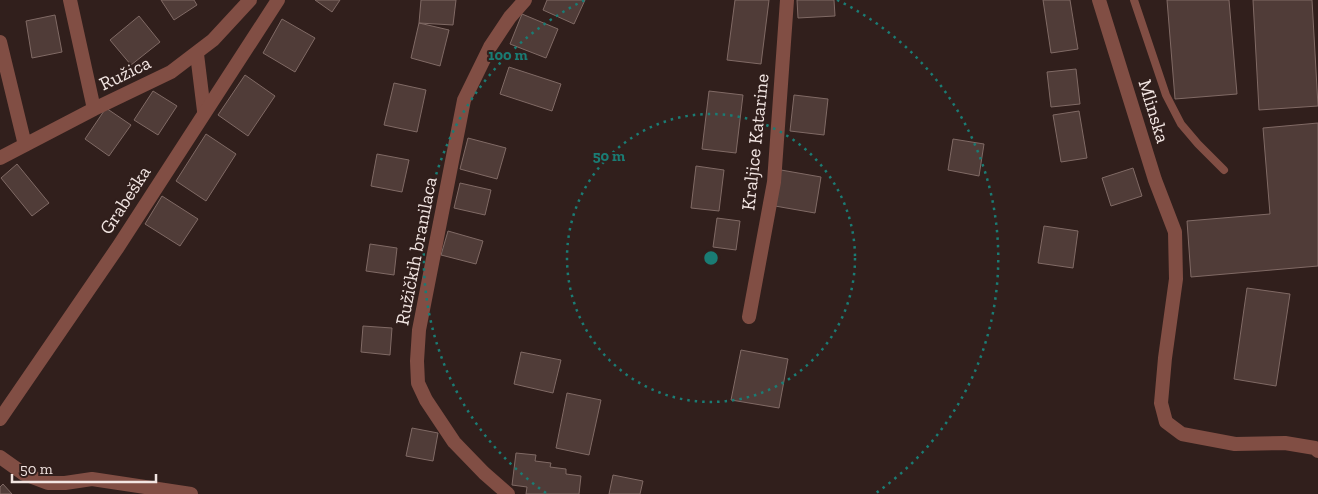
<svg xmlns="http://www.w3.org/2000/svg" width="1318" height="494" viewBox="0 0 1318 494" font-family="'Zilla Slab',serif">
	<rect width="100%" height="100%" fill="#311f1c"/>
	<path fill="#503c38" stroke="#806a65" d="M161 0H194L197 5 174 20Z
		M315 0H340L332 12Z
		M421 0H456L453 25 419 23Z
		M547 0H585L574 24 543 10Z
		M735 0H769L761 64 727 60Z
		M797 0H834L835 16 798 18Z
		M1043 0H1070L1078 49 1051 53Z
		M1167 0H1229L1237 94 1175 99Z
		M1253 0H1312L1318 106 1259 110Z
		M522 14 558 29 546 58 510 44Z
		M55 15 62 52 32 58 26 21Z
		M139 16 160 42 131 65 110 40Z
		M282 19 315 38 295 72 263 53Z
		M419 23 449 30 440 66 411 58Z
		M509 67 561 84 552 111 500 94Z
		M1076 69 1080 104 1051 107 1047 72Z
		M245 75 275 96 248 136 218 115Z
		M394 83 426 90 417 132 384 125Z
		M153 91 177 106 158 135 134 120Z
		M709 91 743 95 736 153 702 149Z
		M794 95 828 99 824 135 790 131Z
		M106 108 131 125 109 156 85 139Z
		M1079 111 1087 158 1061 162 1053 115Z
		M1318 123V266L1191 277 1187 221 1270 214 1263 128Z
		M206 134 236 154 206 201 176 181Z
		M468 138 506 148 497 179 460 169Z
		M953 139 984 144 979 176 948 170Z
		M377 154 409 160 402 192 371 186Z
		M17 164 49 203 32 216 1 178Z
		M696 166 724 170 719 211 691 208Z
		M1133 168 1142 196 1111 206 1102 178Z
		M781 170 821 177 815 213 775 206Z
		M460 183 491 190 485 215 454 208Z
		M162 196 198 219 180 246 145 224Z
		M717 218 740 221 736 250 713 247Z
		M1044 226 1078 231 1073 268 1038 263Z
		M448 231 483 241 476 264 441 255Z
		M370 244 397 248 394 275 366 271Z
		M1247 288 1290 294 1276 386 1234 379Z
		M363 326 392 328 390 355 361 352Z
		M741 350 788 359 779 408 731 400Z
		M521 352 561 360 553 393 514 384Z
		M567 393 601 400 589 455 556 448Z
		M412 428 438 433 433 461 406 456Z
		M516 453 536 455 535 461 551 463 550 467 566 469V474L581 476 579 494H526L527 487 512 485Z
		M613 475 643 481 640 494H609Z
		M3 484 12 494H0V487Z"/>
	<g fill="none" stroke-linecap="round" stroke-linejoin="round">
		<path stroke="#814e44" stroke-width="8" d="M1134 0 1166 95 1181 124 1198 144 1224 170"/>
		<path stroke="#814e44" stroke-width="14" d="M70 0 94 109
			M1099 0 1155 180 1175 232 1176 279 1165 358 1161 403 1166 422 1182 434 1235 444 1285 443 1315 448 1318 451
			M0 42 25 145
			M197 54 204 111
			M0 158 94 109 171 72 213 40 250 0
			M749 317 774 182 787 0
			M0 457 24 474 48 483H65L92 479 191 494
			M508 494 484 473 454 442 426 400 418 383 417 361 419 330 464 100 490 47 510 17 525 0"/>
		<path stroke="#814e44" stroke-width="14" d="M0 419 118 247 278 0"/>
	</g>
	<g fill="none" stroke="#1a7c74" stroke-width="2.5" stroke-dasharray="2.5 5">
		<circle cx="711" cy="258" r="144"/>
		<path d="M546 493A287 287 0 0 1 585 0M837 0A287 287 0 0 1 876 493"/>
	</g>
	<g text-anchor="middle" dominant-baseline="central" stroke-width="4" stroke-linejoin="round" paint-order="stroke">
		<g font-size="19" fill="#f2e5e2" stroke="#311f1c">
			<text transform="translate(125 73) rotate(-26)">Ružica</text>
			<text transform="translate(1154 111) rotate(73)">Mlinska</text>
			<text transform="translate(755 142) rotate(-84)">Kraljice Katarine</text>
			<text transform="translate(125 200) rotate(-57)">Grabeška</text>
			<text transform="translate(416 251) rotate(-79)">Ružičkih branilaca</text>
		</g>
	</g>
	<circle cx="711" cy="258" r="8" fill="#1a7c74" stroke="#311f1c" stroke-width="2.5"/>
	<g font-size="15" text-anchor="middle" font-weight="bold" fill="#1a7c74" stroke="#311f1c" stroke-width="4" stroke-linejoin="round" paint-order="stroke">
		<text x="508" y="60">100 m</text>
		<text x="609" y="161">50 m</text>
	</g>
	<path d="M12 474v8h144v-8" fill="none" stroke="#f2e5e2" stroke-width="2.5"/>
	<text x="20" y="474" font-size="15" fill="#f2e5e2" stroke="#311f1c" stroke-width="4" paint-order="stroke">50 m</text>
</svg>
